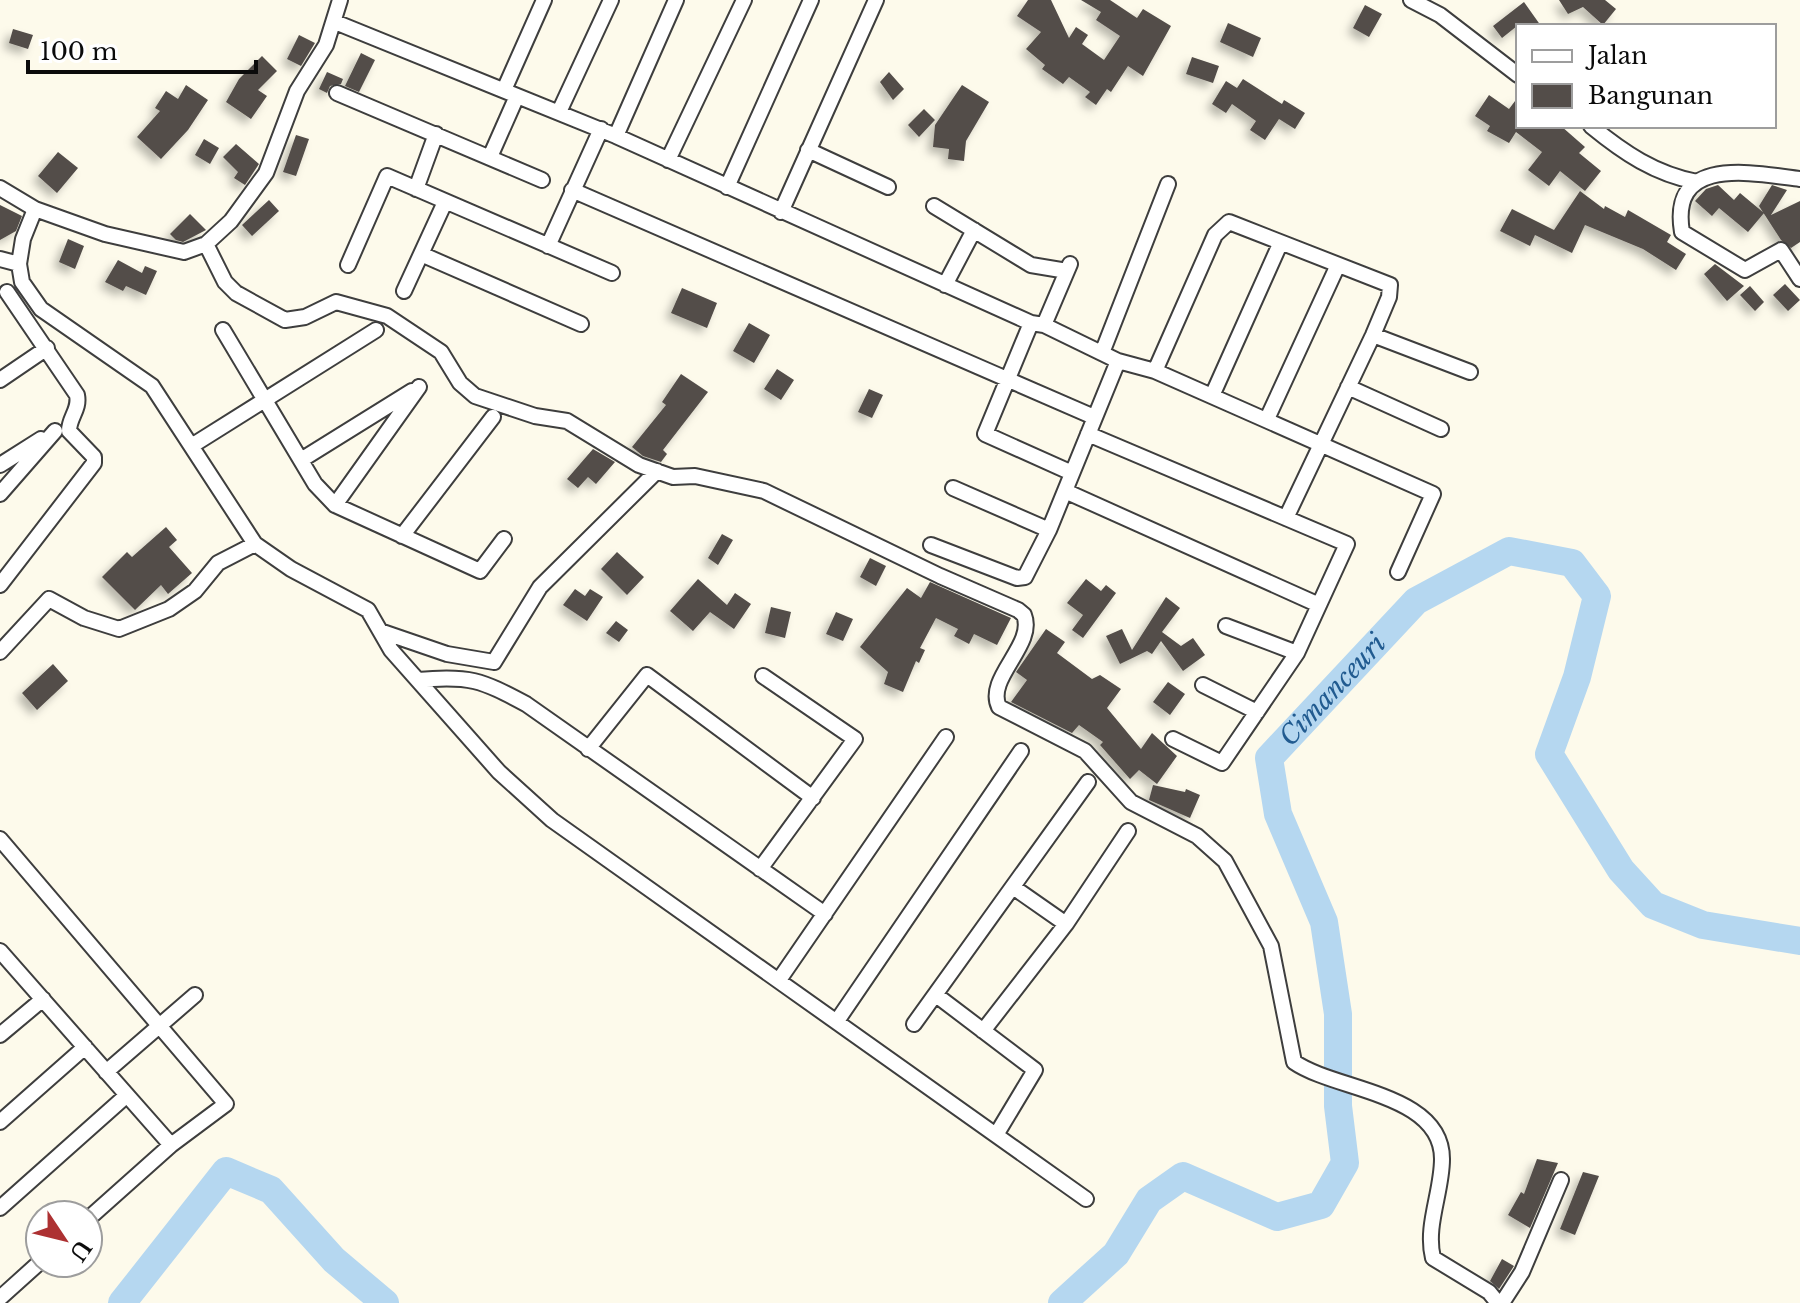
<svg xmlns="http://www.w3.org/2000/svg" width="1800" height="1303" viewBox="0 0 1800 1303" font-family="'Libre Baskerville',serif">
	<defs>
		<filter id="shadow"><feDropShadow dx="-5.5" dy="5.5" stdDeviation="4" flood-color="#0004"/></filter>
	</defs>
	<rect width="100%" height="100%" fill="#fdfaeb"/>
	<g fill="none" stroke-linecap="round" stroke-linejoin="round">
		<g stroke="#b5d7f0" stroke-width="28">
			<path d="M122 1303 226 1171 271 1190 334 1260 385 1303"/>
			<path id="s1" d="M1062 1303 1116 1254 1149 1200 1183 1176 1277 1217 1321 1205 1345 1163 1338 1106V1014L1324 922 1278 814 1269 758 1416 601 1509 551 1572 563 1597 596 1577 677 1549 754 1621 870 1653 905 1703 925 1800 941"/>
		</g>
	</g>
	<path fill="#534d49" filter="url(#shadow)" d="M1028 0H1051L1069 38 1076 27 1088 35 1082 44 1104 60 1120 36 1096 20 1101 12 1081 0H1110L1137 18 1143 9 1171 26 1143 76 1128 66 1111 92 1107 89 1096 105 1085 97 1090 92 1069 77 1063 84 1042 69 1045 65 1026 49 1041 32 1017 16Z
		M1559 0H1605L1616 9 1603 25 1583 7 1568 14Z
		M1524 2 1541 26H1517L1502 38 1493 26Z
		M1365 5 1382 14 1369 37 1353 28Z
		M1228 23 1261 38 1253 57 1220 42Z
		M13 29 33 35 28 49 9 43Z
		M299 35 315 43 301 66 287 59Z
		M361 53 375 60 359 92 345 86Z
		M262 56 277 71 258 90 267 96 251 119 226 102 239 79Z
		M1192 57 1219 66 1213 83 1186 74Z
		M327 72 343 79 341 84 330 86 327 93 319 89Z
		M889 72 904 89 893 100 880 82Z
		M1243 79 1282 104 1284 100 1305 113 1295 129 1279 119 1265 140 1250 130 1256 121 1232 104 1226 113 1212 104 1226 81 1237 88Z
		M186 85 208 100 188 130 161 159 137 137 160 111 155 108 166 91 178 99Z
		M962 85 989 102 966 141 964 161 948 159 949 149 933 147 935 125Z
		M1489 95 1509 109 1518 97V126H1561L1585 147 1579 153 1601 171 1585 191 1560 171 1549 186 1528 170 1542 152 1516 132 1509 143 1487 131 1490 126 1475 116Z
		M924 109 935 120 919 137 908 125Z
		M296 135 309 139 296 176 283 172Z
		M204 139 219 148 210 164 195 155Z
		M236 144 259 164 245 185 234 178 238 172 223 157Z
		M58 152 78 168 57 193 38 176Z
		M1718 185 1734 200 1740 193 1764 213 1748 232 1719 208 1712 216 1695 201 1706 189Z
		M1772 185 1787 190 1771 215 1800 201V242L1791 248 1781 240 1759 206Z
		M1580 191 1604 209 1605 206 1625 217 1628 210 1671 235 1667 242 1686 254 1676 270 1643 249 1585 225 1572 253 1535 235 1530 246 1500 231 1512 209 1554 230Z
		M269 200 279 211 252 236 242 225Z
		M0 205 22 216 16 231 0 240Z
		M190 214 206 230 183 242 176 240 170 234Z
		M68 239 84 246 75 269 59 262Z
		M118 260 142 273 145 266 157 271 146 295 126 286 123 291 105 282Z
		M1715 264 1744 286 1727 301 1704 274Z
		M1785 284 1800 300 1788 311 1773 295Z
		M1750 286 1764 302 1755 311 1740 295Z
		M682 288 717 303 707 328 671 313Z
		M749 323 770 335 754 363 733 351Z
		M777 369 794 380 781 400 764 389Z
		M681 374 708 392 663 450 667 454 661 462 643 456 632 447 666 405 662 402Z
		M869 389 883 395 872 418 858 412Z
		M593 449 615 462 596 484 588 477 578 488 567 479Z
		M166 527 177 540 169 547 192 573 168 594 161 585 135 610 102 577 127 552 132 557Z
		M722 534 733 540 718 565 708 558Z
		M617 552 644 577 627 595 601 569Z
		M870 558 886 566 876 586 860 577Z
		M698 579 727 605 735 593 751 604 734 629 710 612 693 631 670 611Z
		M1086 579 1101 591 1106 585 1116 593 1083 638 1072 630 1083 615 1067 603Z
		M930 582 1011 618 997 645 974 634 969 644 954 636 958 629 936 618 920 648 925 650 919 663 916 661 903 692 884 684 888 672 860 647 907 588 921 598Z
		M575 589 585 596 590 589 603 597 587 621 563 605Z
		M1166 597 1180 608 1162 632 1181 646 1193 638 1205 655 1183 671 1161 641 1152 654 1147 651 1120 664 1106 636 1122 629 1132 650Z
		M771 607 791 612 785 638 765 633Z
		M836 612 853 619 843 641 826 634Z
		M616 621 628 630 619 642 606 633Z
		M1046 629 1065 642 1057 653 1092 679 1100 675 1121 689 1107 708 1141 749 1152 733 1177 756 1157 784 1139 770 1130 779 1100 745 1103 742 1079 725 1072 733 1011 702 1027 680 1016 672Z
		M53 664 68 681 37 710 22 693Z
		M1168 682 1185 694 1170 715 1153 702Z
		M1153 785 1185 792 1186 789 1200 795 1190 818 1149 800Z
		M1537 1159 1558 1163 1530 1228 1508 1215 1521 1192 1524 1194Z
		M1583 1172 1599 1176 1575 1235 1560 1229Z
		M1502 1259 1514 1266 1499 1289 1490 1281Z"/>
	<g fill="none" stroke-linecap="round" stroke-linejoin="round">
		<defs>
			<path id="street" d="M1411 0 1440 15 1518 75
				M335 22 616 136 1031 323 1044 325 1118 361 1155 371 1433 494 1398 572
				M504 90 544 0
				M337 93 542 180
				M559 112 611 0
				M1591 126C1624 153 1655 174 1697 182
				M616 136 676 0
				M808 150 888 187
				M490 157 517 96
				M668 160 744 0
				M1800 179C1752 173 1669 155 1682 232L1745 270 1781 250 1800 279
				M727 187 811 0
				M0 188 35 209 105 234 184 252 206 244 231 221 266 173 297 91 326 45 340 0
				M416 189 436 134
				M572 190 1094 417
				M934 206 1031 265 1067 271
				M781 212 876 0
				M206 244 225 282 236 293 285 320 305 317 336 302 387 316 441 352 460 383 475 396 535 416 567 421 639 465 673 477 695 476 764 491 940 576 1018 610 1024 615C1036 645 985 678 999 707L1085 751 1131 802 1197 836 1225 861 1271 946 1294 1062C1336 1091 1442 1093 1442 1159 1442 1192 1425 1226 1433 1258L1489 1292 1498 1303
				M548 246 601 129
				M421 254 581 324
				M0 259 19 264 23 239 35 209
				M19 264 22 282 41 309 152 386 255 544 291 569 368 610 391 650 499 772 552 820 1086 1199
				M348 265 387 176 612 273
				M945 285 974 230
				M404 291 445 202
				M1031 323 985 434 1072 473
				M1044 325 1070 264
				M223 330 315 484 335 505 480 571 504 539
				M1373 335 1470 372
				M1102 353 1168 184
				M1155 371 1215 235 1229 222 1390 285 1389 297 1373 335 1286 518
				M0 380 47 348
				M1348 387 1441 429
				M1212 396 1280 244
				M1267 419 1337 267
				M1088 434 1347 544 1297 653 1222 763 1173 739
				M193 445 376 330
				M301 460 412 391
				M0 465 41 439
				M953 488 1049 530
				M1065 491 1319 605
				M0 494 55 431
				M335 505 419 387
				M402 536 493 417
				M931 545 1017 578 1025 577 1049 530 1118 361
				M0 585 94 463V457L69 431C69 417 80 410 77 395L7 292
				M1226 626 1297 653
				M380 631 447 654 494 662 540 587 657 471
				M0 652 49 599 84 618 119 629 169 609 195 591 218 563 255 544
				M418 680C469 675 481 680 526 704L825 914
				M1203 685 1257 712
				M588 749 647 675 813 798
				M0 839 226 1104 171 1145 88 1219
				M760 869 855 739 763 676
				M1013 887 1066 924
				M0 951 171 1145
				M779 980 946 737
				M936 995 1035 1070 996 1135
				M837 1021 1021 751
				M914 1024 1088 782
				M983 1031 1066 924 1128 831
				M0 1035 43 999
				M106 1072 195 995
				M0 1122 85 1047
				M0 1208 127 1095
				M0 1298 40 1262
				M1502 1303 1522 1272 1561 1180"/>
		</defs>
		<use href="#street" stroke="#3e3e3e" stroke-width="18"/>
		<use href="#street" stroke="#fff" stroke-width="14"/>
	</g>
	<g text-anchor="middle" dominant-baseline="central" stroke-width="8" stroke-linejoin="round" paint-order="stroke">
		<g font-size="26" font-style="italic" fill="#215b90" stroke="#fff">
			<text stroke="none"><textPath href="#s1" startOffset="884">Cimanceuri</textPath></text>
		</g>
	</g>
	<rect x="1516" y="24" width="260" height="104" fill="#ffffff" stroke="#9d9d9d" stroke-width="2"/>
	<rect x="1532" y="50" width="40" height="12" fill="#ffffff" stroke="#9d9d9d" stroke-width="2"/>
	<text x="1588" y="64" font-size="24" fill="#0b0b0b">Jalan</text>
	<rect x="1532" y="84" width="40" height="24" fill="#534d49" stroke="#9d9d9d" stroke-width="2"/>
	<text x="1588" y="104" font-size="24" fill="#0b0b0b">Bangunan</text>
	<g transform="translate(64 1239) rotate(125)"><circle r="38" fill="#ffffff" stroke="#9d9d9d" stroke-width="2"/>
	<path d="M0-6L14 30L0 20L-14 30Z" fill="#ad3132"/>
	<text y="-12" font-size="22" font-weight="bold" text-anchor="middle" fill="#0b0b0b">U</text>
	</g>
	<path d="M28 60v12h228v-12" fill="none" stroke="#0b0b0b" stroke-width="4"/>
	<text x="40" y="60" font-size="24" fill="#0b0b0b" stroke="#ffffff" stroke-width="6" paint-order="stroke">100 m</text>
</svg>
